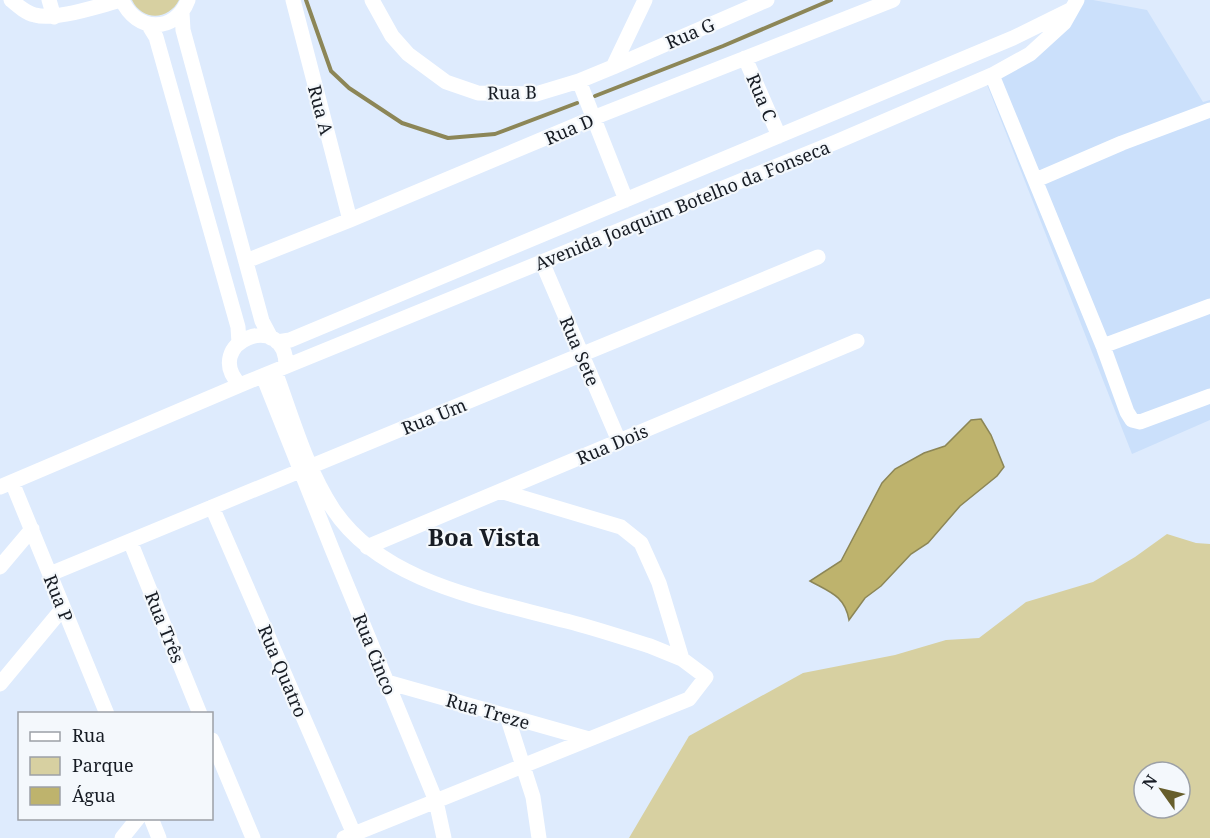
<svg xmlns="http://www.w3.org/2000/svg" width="1210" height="838" viewBox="0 0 1210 838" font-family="'Noto Serif',serif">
	<rect width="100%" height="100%" fill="#deebfd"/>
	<path fill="#cbe0fb" d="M1083 0H1093L1147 10 1203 102 1210 100V420L1132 454 986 82Z"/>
	<path fill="#d7d0a1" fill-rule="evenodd" d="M132 0H179C168 21 142 21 132 0Z
		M1167 534 1196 543 1210 544V838H629L689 736 803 673 895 655 946 640 979 638 1026 602 1093 582 1135 557ZM1144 772H1180V808H1144Z"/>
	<path fill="#beb36d" stroke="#8c8657" stroke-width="1.5" d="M981 419 991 435 1004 467 997 476 960 506 928 543 911 554 881 586 865 598 849 620C845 596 830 592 810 581L841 561 882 483 895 469 924 453 945 446 971 420Z"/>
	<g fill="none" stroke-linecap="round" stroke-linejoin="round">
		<path stroke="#8c8657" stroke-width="4" d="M306 0 331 71 349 88 402 123 448 138 495 134 577 103
			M595 96 723 46 831 0"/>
		<path stroke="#fff" stroke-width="15" d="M11 0C18 6 26 13 35 15 55 21 101 5 122 0
			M49 0 54 17
			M122 0C136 32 175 34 188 0
			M293 0 350 220
			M372 0 392 36 408 54 446 82 478 93 536 94 579 81 613 67 645 0
			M182 13 183 30 262 321 271 338
			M148 24 156 37 238 327 239 343
			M745 58 779 136
			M613 67 767 0
			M992 75 1103 346 1127 412 1132 420 1140 422 1210 396
			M579 81 626 200
			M1036 180 1122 143 1210 110
			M246 261 350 220 593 118 893 0
			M542 262 619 441
			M277 342 290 340 1013 38 1070 10
			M1103 346 1210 306
			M275 371C292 417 306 468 333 509 381 582 484 599 562 620 592 627 620 637 650 646L682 659 706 677 689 699 344 838
			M263 376 332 549 436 801 444 838
			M240 385C200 343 286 308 286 366
			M12 482 107 714
			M0 487 240 385 836 142 992 75 1030 54 1064 23 1077 0
			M500 491 621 527 641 543 659 583 682 659
			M212 507 354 834
			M130 541 200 714
			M367 547 857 341
			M0 567 32 529
			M50 574 818 257
			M387 682 589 739
			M0 684 63 608
			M507 716 533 797 539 838
			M212 740 253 838
			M151 818 159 838
			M122 838 138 818"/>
	</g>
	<g text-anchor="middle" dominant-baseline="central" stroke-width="4.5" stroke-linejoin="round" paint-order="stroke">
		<g font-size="18" fill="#171c24" stroke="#f4f8fc">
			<text transform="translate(690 33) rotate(-23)">Rua G</text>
			<text transform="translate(512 92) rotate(-1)">Rua B</text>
			<text transform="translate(762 97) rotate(67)">Rua C</text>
			<text transform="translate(321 110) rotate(75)">Rua A</text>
			<text transform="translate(569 129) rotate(-23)">Rua D</text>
			<text transform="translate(682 205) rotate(-22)">Avenida Joaquim Botelho da Fonseca</text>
			<text transform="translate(580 351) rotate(67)">Rua Sete</text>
			<text transform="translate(434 416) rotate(-22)">Rua Um</text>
			<text transform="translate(612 444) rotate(-23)">Rua Dois</text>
			<text transform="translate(59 598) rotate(68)">Rua P</text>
			<text transform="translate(165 627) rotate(68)">Rua Três</text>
			<text transform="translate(375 654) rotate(68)">Rua Cinco</text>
			<text transform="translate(283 671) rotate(67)">Rua Quatro</text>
			<text transform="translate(488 711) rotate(16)">Rua Treze</text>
		</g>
		<g font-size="24" font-weight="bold" fill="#171c24" stroke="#f4f8fc">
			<text x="484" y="536">Boa Vista</text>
		</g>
	</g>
	<rect x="18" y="712" width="195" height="108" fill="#f4f8fc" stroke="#9ca0a6" stroke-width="1.5"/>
	<rect x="30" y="732" width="30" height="9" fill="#ffffff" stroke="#9ca0a6" stroke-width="1.5"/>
	<text x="72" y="742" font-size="18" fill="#171c24">Rua</text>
	<rect x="30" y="757" width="30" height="18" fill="#d7d0a1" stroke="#9ca0a6" stroke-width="1.5"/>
	<text x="72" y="772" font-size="18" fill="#171c24">Parque</text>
	<rect x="30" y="787" width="30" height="18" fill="#beb36d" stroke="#9ca0a6" stroke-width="1.5"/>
	<text x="72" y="802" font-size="18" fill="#171c24">Água</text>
	<g transform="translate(1162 790) rotate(304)"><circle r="28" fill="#f4f8fc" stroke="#9ca0a6" stroke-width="1.5"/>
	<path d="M0-4.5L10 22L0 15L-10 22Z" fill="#675e2b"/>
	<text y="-9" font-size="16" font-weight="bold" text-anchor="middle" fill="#171c24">N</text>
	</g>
</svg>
